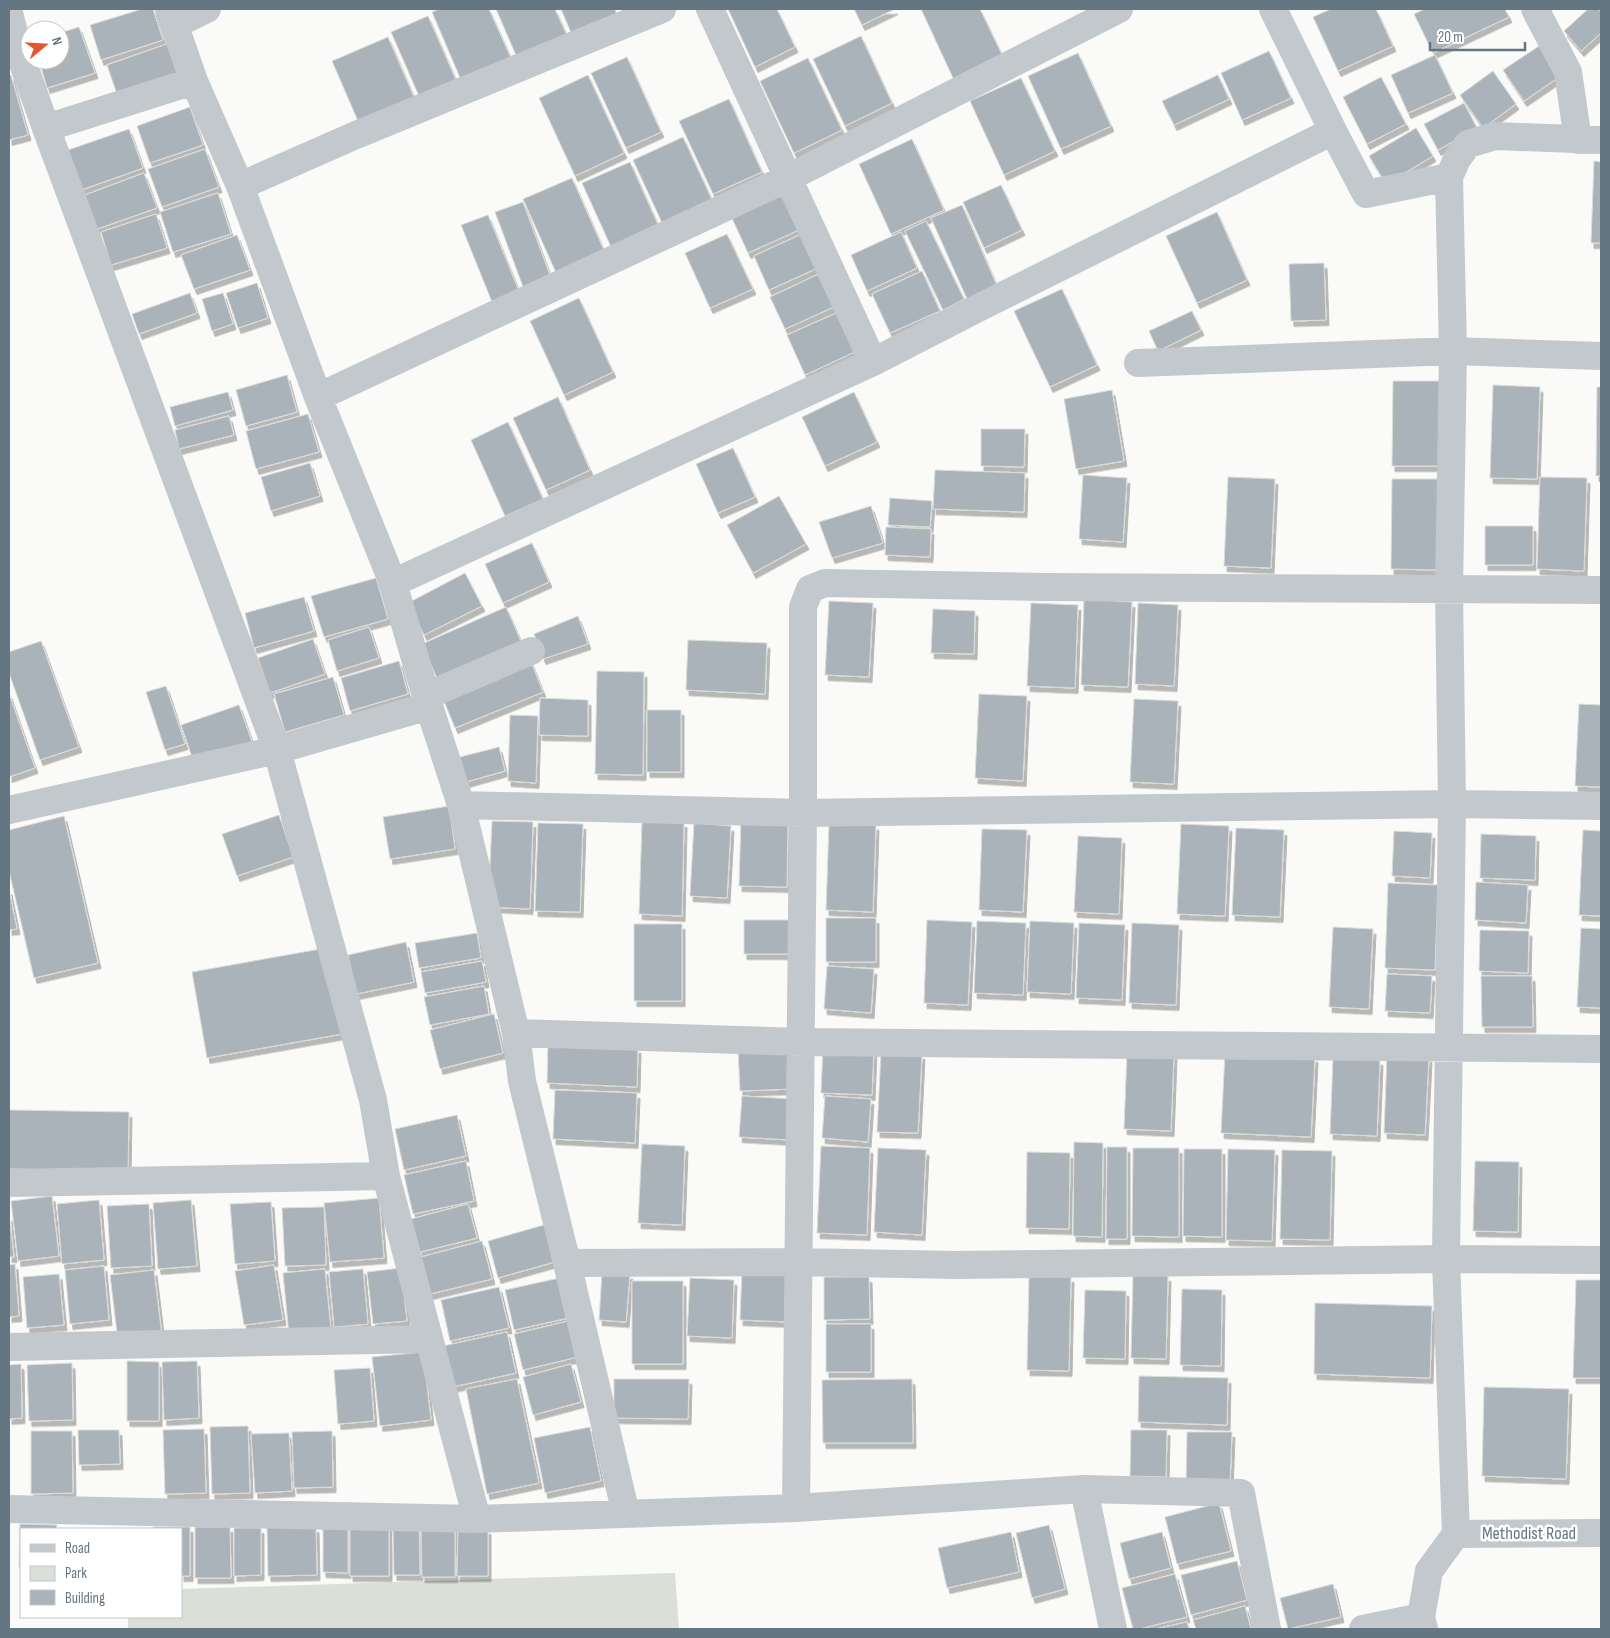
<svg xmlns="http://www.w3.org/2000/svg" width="1610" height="1638" viewBox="0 0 1610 1638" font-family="'Sofia Sans Condensed',sans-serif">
	<defs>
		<filter id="shadow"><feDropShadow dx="3" dy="5.5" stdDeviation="0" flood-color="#0004"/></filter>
	</defs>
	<rect width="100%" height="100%" fill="#fafaf8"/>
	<path fill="#dadfd7" d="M675 1573 679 1629H128V1617H181V1589Z"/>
	<path fill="#aab3b9" stroke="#dcdcda" filter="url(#shadow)" d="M142 9H153L163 40 101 60 90 25Z
		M440 9H489L514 65 464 87 432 12Z
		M496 9H555L569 40 519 62Z
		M561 9H615L617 15 572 35Z
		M728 9H777L795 47 755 67Z
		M854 9H895L862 25Z
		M921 9H980L1003 57 954 80Z
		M1331 9H1376L1393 46 1338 71 1313 17Z
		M1425 9H1505L1509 17 1433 53 1414 14Z
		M1588 9H1598L1601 12V33L1581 51 1564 31Z
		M428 16 459 87 422 103 391 32Z
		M79 27 95 73 47 88 39 60H60V33Z
		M861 36 892 103 845 126 813 59Z
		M388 37 417 104 361 128 332 61Z
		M167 44 179 79 119 100 107 65Z
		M1539 46 1559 77 1524 101 1503 70Z
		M1269 51 1291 98 1242 120 1221 73Z
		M1078 53 1111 126 1061 149 1028 76Z
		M1435 55 1453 93 1408 113 1391 75Z
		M627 57 661 132 626 148 591 73Z
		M808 58 842 130 794 153 760 81Z
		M1493 71 1516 104 1483 128 1460 95Z
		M11 75 28 135 9 140V76Z
		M588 75 624 153 575 176 539 98Z
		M1218 75 1229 99 1174 125 1162 101Z
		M1381 77 1406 124 1367 144 1343 97Z
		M1021 78 1055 151 1004 175 970 101Z
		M729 99 762 172 713 194 679 121Z
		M1464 103 1477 128 1438 150 1424 124Z
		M190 107 203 145 150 163 137 126Z
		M1416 128 1433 156 1386 184 1369 156Z
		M129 129 143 168 81 190 68 150Z
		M683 137 713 202 663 225 633 160Z
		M912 139 944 210 891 234 859 164Z
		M205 149 219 187 162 207 148 169Z
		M1594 161 1601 162V243H1591Z
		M630 162 659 227 612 249 582 183Z
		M144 173 157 208 97 229 85 195Z
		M572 178 606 255 558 277 523 199Z
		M1001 185 1022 230 984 248 963 202Z
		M784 192 801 229 748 253 731 216Z
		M218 193 231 234 173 252 160 212Z
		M523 202 552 281 525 292 495 212Z
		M962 205 997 286 967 299 931 218Z
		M1217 212 1247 280 1197 303 1166 236Z
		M156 214 167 248 111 265 101 232Z
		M488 215 521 296 494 307 461 225Z
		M926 221 964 299 943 310 905 231Z
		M901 232 917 268 867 291 851 255Z
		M804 233 820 267 769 290 754 256Z
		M727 234 753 289 710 308 685 253Z
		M237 235 250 270 194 289 181 255Z
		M1324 263 1326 320 1291 321 1289 264Z
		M922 271 940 311 890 333 872 294Z
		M823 272 838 305 785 329 770 297Z
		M257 283 268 318 238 328 226 293Z
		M1062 289 1097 365 1050 387 1014 311Z
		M190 293 197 313 139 334 132 314Z
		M223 293 233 324 212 331 202 299Z
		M579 298 613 372 564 395 530 321Z
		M841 311 859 350 805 375 787 335Z
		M1192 311 1201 330 1158 351 1149 331Z
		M287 375 297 412 246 426 236 390Z
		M1393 381H1442L1441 466H1392Z
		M1493 385 1540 387 1537 479 1490 478Z
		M1597 387H1601V476H1596Z
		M1112 390 1124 461 1076 469 1064 399Z
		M228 392 233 410 175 426 170 407Z
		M854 392 877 442 825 466 802 417Z
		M558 397 590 470 546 490 513 418Z
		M308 414 319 452 256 469 246 431Z
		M229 416 234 435 179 449 175 430Z
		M508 422 543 499 505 516 471 440Z
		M981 429H1025L1024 467 981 466Z
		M733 448 755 497 718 513 696 464Z
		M310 463 320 496 271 511 261 477Z
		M935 470 1025 473 1024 512 933 509Z
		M1083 475 1127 478 1123 542 1079 539Z
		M1228 477 1275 479 1271 568 1224 566Z
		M1540 477 1587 478 1584 571 1537 569Z
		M1392 479H1439V570L1391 569Z
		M779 496 806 544 753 573 727 525Z
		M890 498 932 501 930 527 888 525Z
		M871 506 883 543 832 558 819 522Z
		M1485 526H1533V565H1485Z
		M886 527 931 529 930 557 885 555Z
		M532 543 549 582 503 603 485 564Z
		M465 573 482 606 424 635 408 603Z
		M376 578 388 619 324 637 311 596Z
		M304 597 314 631 254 648 245 613Z
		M1084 599 1132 602 1128 687 1081 685Z
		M829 601 873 603 869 677 825 675Z
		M1031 603 1078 605 1075 688 1027 686Z
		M1138 603 1178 605 1174 686 1135 684Z
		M506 607 523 646 439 683 422 644Z
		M933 609 975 611 974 654 931 653Z
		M578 616 588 644 543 659 534 634Z
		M369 627 379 658 337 671 328 640Z
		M313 639 325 674 270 693 258 658Z
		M688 640 767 643 765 694 686 690Z
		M41 641 79 747 40 760 9 673V652Z
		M530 659 543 692 455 728 441 694Z
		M399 661 408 694 350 711 341 678Z
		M597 671 644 672 643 775 595 774Z
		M333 677 344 715 285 732 274 694Z
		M166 686 185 744 165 750 146 692Z
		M9 693 35 768 9 777Z
		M979 694 1027 696 1023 781 975 778Z
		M540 698 588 700V736L539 735Z
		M1134 699 1178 701 1174 784 1130 782Z
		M1579 704 1601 705V787L1575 786Z
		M239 705 252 742 194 763 181 725Z
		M647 710H681V772H647Z
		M510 715 538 716 536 783 508 781Z
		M499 747 505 771 466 782 460 757Z
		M449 806 455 849 390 859 383 817Z
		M279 815 293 857 237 876 222 834Z
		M64 816 98 963 34 978 9 871V830Z
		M741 819 788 820 787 887 739 886Z
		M492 821 533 822 530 909 488 907Z
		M642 821 684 822 682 916 639 914Z
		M538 823 583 824 580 912 535 911Z
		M694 823 731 826 727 898 690 896Z
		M829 824 876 825 873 912 826 910Z
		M1181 824 1229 826 1225 916 1177 914Z
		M1236 828 1284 830 1280 917 1232 915Z
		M982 829 1027 830 1023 912 979 910Z
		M1583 830 1601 831V916L1579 915Z
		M1394 831 1432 833 1430 878 1392 876Z
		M1481 834 1536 836 1535 880 1480 878Z
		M1078 836 1122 838 1119 914 1074 912Z
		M1476 882 1528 885 1526 923 1475 920Z
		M1388 883 1438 885 1435 970 1385 968Z
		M9 889 17 929 9 930Z
		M826 918H876V962H826Z
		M744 920H795L796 954H744Z
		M927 920 972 922 968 1005 924 1003Z
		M977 921 1026 923 1023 995 974 993Z
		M1030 921 1074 923 1071 994 1027 992Z
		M1079 923 1125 925 1122 1000 1076 998Z
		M1132 923 1179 925 1176 1005 1129 1003Z
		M634 924H682V1001H634Z
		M1333 927 1373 929 1369 1009 1329 1007Z
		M1581 928 1601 929V1008L1577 1007Z
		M1480 930 1529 931 1528 973 1479 971Z
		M477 933 481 958 419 968 415 943Z
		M406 942 414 982 356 994 348 955Z
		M326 948 342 1034 207 1058 192 972Z
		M482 961 486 982 425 993 421 972Z
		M827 966 874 969 871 1013 824 1009Z
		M1387 974 1432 976 1430 1013 1385 1011Z
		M1481 976H1532L1533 1027H1482Z
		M484 986 489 1014 430 1025 424 997Z
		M494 1014 503 1053 440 1069 430 1030Z
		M548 1043 638 1048 637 1087 547 1083Z
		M789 1046 792 1089 740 1091 738 1049Z
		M823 1046 874 1048 872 1095 821 1093Z
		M1127 1051 1174 1054 1171 1131 1124 1129Z
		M881 1052 922 1054 918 1133 877 1132Z
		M1225 1052 1315 1057 1311 1137 1221 1133Z
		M1387 1054 1429 1057 1425 1135 1384 1133Z
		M1333 1058 1380 1060 1377 1136 1330 1134Z
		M555 1090 637 1093 635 1143 553 1139Z
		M742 1096 793 1099 791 1140 739 1137Z
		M825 1096 871 1099 868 1142 822 1138Z
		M9 1110 129 1112 128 1171 9 1169Z
		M457 1115 466 1156 404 1170 395 1129Z
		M1074 1142 1103 1143 1102 1237 1073 1236Z
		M642 1144 685 1146 682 1225 638 1223Z
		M821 1146 870 1148 867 1235 817 1233Z
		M1107 1147H1127V1239H1106Z
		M878 1148 926 1150 922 1235 874 1232Z
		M1133 1148H1179V1237L1132 1236Z
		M1184 1149H1222V1237L1183 1236Z
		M1228 1149 1275 1150 1272 1241 1226 1240Z
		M1282 1150 1332 1151 1330 1240 1280 1239Z
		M1027 1152 1070 1153 1069 1229 1026 1228Z
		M466 1161 474 1201 413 1214 404 1175Z
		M1475 1161 1519 1162 1518 1232 1473 1231Z
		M52 1196 59 1256 18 1261 11 1201Z
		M379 1198 384 1258 330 1262 324 1203Z
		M99 1200 104 1260 62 1264 57 1204Z
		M191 1200 197 1266 158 1269 153 1203Z
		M271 1202 275 1261 235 1264 230 1204Z
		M149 1204 152 1266 111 1268 107 1206Z
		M468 1204 477 1238 420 1252 411 1219Z
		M324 1207 326 1265 285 1266 282 1208Z
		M9 1215 14 1257H9Z
		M547 1224 558 1261 498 1278 488 1241Z
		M482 1241 492 1279 430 1294 421 1257Z
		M15 1264 19 1316 9 1317V1265Z
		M274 1265 283 1320 244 1325 235 1271Z
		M104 1266 109 1320 70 1324 65 1270Z
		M401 1268 407 1321 373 1324 367 1272Z
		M325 1269 331 1331 289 1335 283 1273Z
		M363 1269 368 1324 334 1327 329 1272Z
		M154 1270 162 1336 118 1341 110 1275Z
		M742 1270 792 1271 790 1322 740 1320Z
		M602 1272 630 1274 626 1322 599 1320Z
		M59 1274 64 1325 27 1328 23 1277Z
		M1133 1275 1168 1276 1166 1359 1131 1358Z
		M1029 1276 1071 1277 1069 1371 1027 1370Z
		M564 1277 573 1317 514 1330 505 1290Z
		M824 1277H869L870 1319 824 1320Z
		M690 1278 734 1280 732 1338 687 1336Z
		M1576 1280H1601V1378H1573Z
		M632 1281H683V1364H632Z
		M499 1287 509 1328 450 1341 441 1300Z
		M1182 1289 1222 1290 1221 1366 1180 1365Z
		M1085 1290 1126 1291 1125 1359 1083 1358Z
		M1315 1303 1432 1306 1430 1378 1314 1374Z
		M573 1320 582 1356 523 1370 514 1334Z
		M826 1324H871V1372H826Z
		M507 1332 516 1373 452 1387 443 1346Z
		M423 1352 431 1420 380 1426 372 1357Z
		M127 1361 159 1362V1421H127Z
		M197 1361 199 1418 164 1420 162 1362Z
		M72 1363 73 1420 29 1421 27 1365Z
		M21 1364 22 1418 9 1419V1365Z
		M571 1364 581 1402 533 1415 523 1377Z
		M370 1368 374 1421 338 1424 334 1370Z
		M1139 1376 1228 1378 1227 1425 1138 1422Z
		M517 1379 539 1483 487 1494 466 1389Z
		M614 1379H689L688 1419 614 1418Z
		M912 1379 913 1443H823L822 1380Z
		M1484 1387 1569 1389 1566 1479 1482 1476Z
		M248 1426 250 1493 212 1494 210 1427Z
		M590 1427 601 1481 545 1493 534 1438Z
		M204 1429 206 1493 165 1494 163 1430Z
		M78 1430H119L120 1464 79 1465Z
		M1131 1430H1167L1166 1477 1130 1476Z
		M31 1431H72L73 1493 31 1494Z
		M332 1431 333 1487 294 1488 292 1432Z
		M1187 1432H1232L1230 1484 1186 1483Z
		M289 1433 292 1491 255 1493 251 1434Z
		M1219 1503 1231 1551 1177 1564 1165 1517Z
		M20 1524 57 1525 56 1529H21V1567H19Z
		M323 1525H348V1573L323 1572Z
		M350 1525H389V1576H350Z
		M1049 1525 1065 1589 1032 1598 1016 1533Z
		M153 1527H190V1576H181V1529H153Z
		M195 1527H230L231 1578H195Z
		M267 1527H316L317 1575 268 1576Z
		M393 1527H419L420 1575H394Z
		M421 1527H455V1577H422Z
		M234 1528H261V1575L234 1576Z
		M458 1529H488V1576H457Z
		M1011 1532 1019 1572 947 1588 938 1548Z
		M1162 1532 1171 1568 1129 1579 1120 1543Z
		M1237 1561 1247 1600 1191 1615 1181 1575Z
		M1175 1574 1187 1617 1139 1629H1133L1122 1588Z
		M1333 1584 1341 1617 1288 1629 1280 1598Z
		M1245 1606 1251 1629H1196L1193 1620Z
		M1187 1622 1189 1629H1156Z"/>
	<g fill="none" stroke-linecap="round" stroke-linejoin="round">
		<path stroke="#c3c8cc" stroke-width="28" d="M169 9 194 81 240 186 318 397 393 583 429 706 461 805 516 1033 522 1081 567 1263 626 1514
			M710 9 873 362
			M1535 9 1568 72 1578 140
			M9 13 19 52 46 128 277 750 373 1100 386 1176 477 1519
			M174 25 207 9
			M46 128 194 81
			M1333 131 1366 194 1449 177
			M240 186 356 135 662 9
			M1138 363 1453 351 1601 356
			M318 397 788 178 1119 9
			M393 583 873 362 982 306 1333 131 1273 9
			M426 696 531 651
			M461 805 803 813 1452 804 1601 806
			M9 810 277 750 429 706
			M516 1033 801 1042 1601 1049
			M9 1183 386 1176
			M567 1263 798 1262 955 1265 1446 1259 1601 1260
			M9 1347 429 1339
			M1084 1489 1113 1629
			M796 1508 803 813V607L810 589 825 583 1042 587 1601 590
			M9 1509 477 1519 796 1508 1084 1489 1241 1493 1267 1629
			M1456 1534 1601 1533
			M1363 1629 1421 1617
			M1424 1629 1421 1617 1429 1571 1456 1534 1446 1259 1452 804 1449 590 1453 351 1449 177 1457 159 1468 144 1495 136 1601 140"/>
	</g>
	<g text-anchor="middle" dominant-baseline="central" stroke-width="5" stroke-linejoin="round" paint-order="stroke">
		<g font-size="18" fill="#657683" stroke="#fff">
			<text x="1529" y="1533">Methodist Road</text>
		</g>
	</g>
	<rect width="1610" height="1638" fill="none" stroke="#657683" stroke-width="20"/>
	<rect x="20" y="1528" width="162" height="90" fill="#ffffff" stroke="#c1c8cd"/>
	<rect x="30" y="1544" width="25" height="8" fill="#c3c8cc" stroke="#c1c8cd"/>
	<text x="65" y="1553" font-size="15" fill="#657683">Road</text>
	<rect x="30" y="1566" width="25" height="15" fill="#dadfd7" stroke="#c1c8cd"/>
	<text x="65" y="1578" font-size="15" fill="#657683">Park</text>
	<rect x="30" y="1590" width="25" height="15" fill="#aab3b9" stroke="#c1c8cd"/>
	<text x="65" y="1603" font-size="15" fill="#657683">Building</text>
	<g transform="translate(45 45) rotate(72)"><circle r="24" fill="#ffffff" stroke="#c1c8cd"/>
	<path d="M0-4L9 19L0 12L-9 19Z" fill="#e4572e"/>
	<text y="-8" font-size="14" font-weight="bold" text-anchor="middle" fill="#657683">N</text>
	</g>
	<path d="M1430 42v8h95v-8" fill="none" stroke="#657683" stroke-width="2.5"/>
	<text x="1438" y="42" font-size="15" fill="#657683" stroke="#ffffff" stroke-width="4" paint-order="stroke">20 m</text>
</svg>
